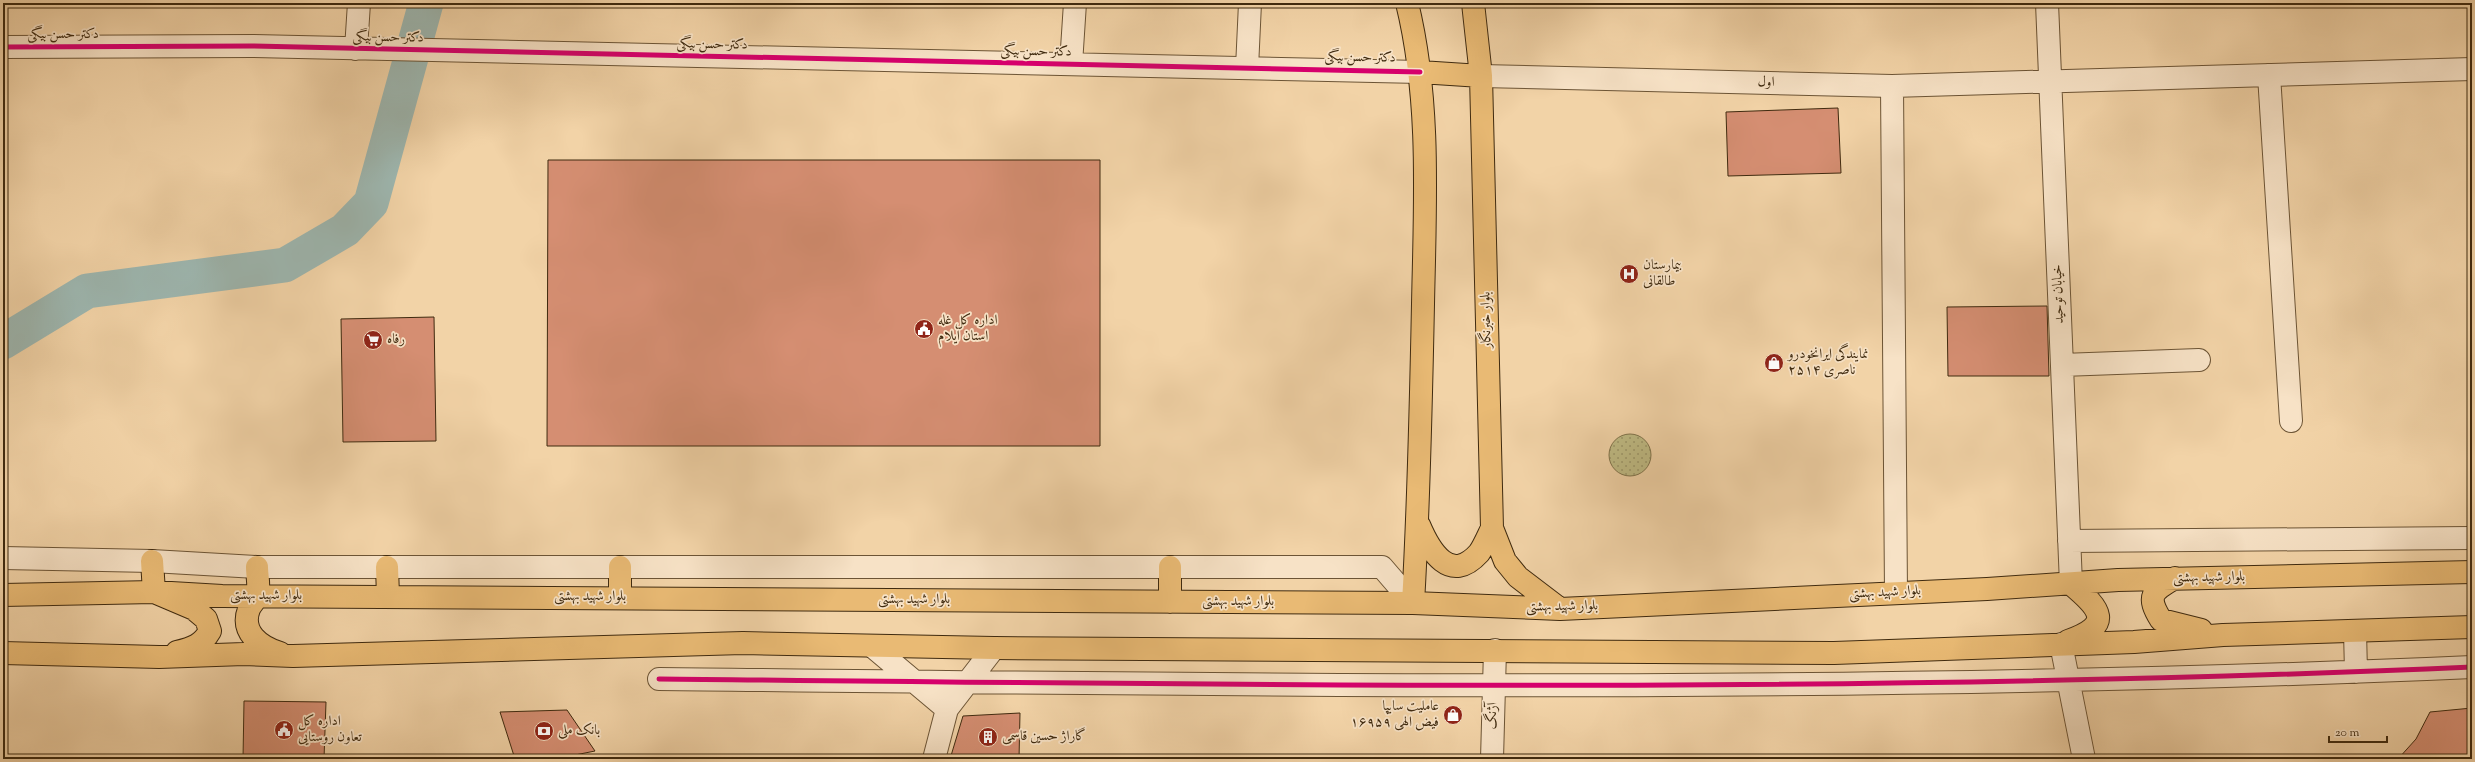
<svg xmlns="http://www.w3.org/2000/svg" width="2475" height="762" viewBox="0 0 2475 762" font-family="'Sorts Mill Goudy',Amiri,serif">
	<defs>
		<pattern id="green-dots" width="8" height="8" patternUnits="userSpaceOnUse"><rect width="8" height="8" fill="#bfbb84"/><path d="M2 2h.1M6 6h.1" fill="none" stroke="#9d986a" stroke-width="1.8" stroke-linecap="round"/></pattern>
	</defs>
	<rect width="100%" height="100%" fill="#f2d3a7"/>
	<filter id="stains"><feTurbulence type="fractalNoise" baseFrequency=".005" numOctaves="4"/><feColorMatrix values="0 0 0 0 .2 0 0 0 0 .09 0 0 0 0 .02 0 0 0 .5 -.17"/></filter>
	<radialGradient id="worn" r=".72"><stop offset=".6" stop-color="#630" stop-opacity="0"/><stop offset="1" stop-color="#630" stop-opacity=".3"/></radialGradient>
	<path fill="url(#green-dots)" stroke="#7f724a" d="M1609 455a21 21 0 1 1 42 0a21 21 0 1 1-42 0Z"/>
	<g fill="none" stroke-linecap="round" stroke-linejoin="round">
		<path stroke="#9db6af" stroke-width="35" d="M3 342 87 291 285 265 345 230 371 203 426 3"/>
	</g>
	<path fill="#d58e72" stroke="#3f2a0f" d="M1838 108 1841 173 1728 176 1726 112Z
		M548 160H1100V446H547Z
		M2047 306 2049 376H1948L1947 307Z
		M434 317 436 441 343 442 341 319Z
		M244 701 326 702 324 759H243Z
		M2472 708V759H2398L2416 739 2430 712Z
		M567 710 595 751 555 759H515L500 712Z
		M1020 713 1019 759H950L963 716Z"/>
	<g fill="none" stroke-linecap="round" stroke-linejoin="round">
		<defs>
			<path id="minor" d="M2047 3 2071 584
				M3 47 253 46 1420 72
				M356 49 359 3
				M1071 64 1075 3
				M1247 68 1250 3
				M2269 75 2291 421
				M1481 76 1892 86 2472 69
				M1892 86 1896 593
				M2062 365 2199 360
				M2069 541 2472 538
				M3 558 152 561 257 567H1382L1413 603
				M2355 631 2356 672
				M2061 644 2084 759
				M872 646 947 709
				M659 679C1263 685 1868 694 2472 667
				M934 759 947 709 994 648
				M1492 759 1495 650"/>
			<path id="major" d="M1407 3C1431 101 1425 204 1423 304 1421 404 1419 503 1413 603
				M1473 3 1481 76 1492 528 1505 561 1518 577 1560 609
				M1420 72 1481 76
				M1419 525C1430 551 1450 585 1479 553 1484 546 1488 536 1492 528
				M152 561 154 592 194 609 206 619 210 631C202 645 193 648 177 652
				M257 567C257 576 260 588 257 596 256 600 251 604 249 609 240 632 260 647 280 653
				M387 567 388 596
				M620 567V597
				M1170 567V602
				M2175 578C2152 591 2146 596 2161 620L2201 630
				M3 595 154 592 222 596 1413 603 1560 609 1987 589 2118 580 2472 572
				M2068 641C2114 625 2101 609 2071 584
				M3 653 159 657 244 654 293 656 743 643 994 648 1834 653 2134 642 2223 635 2472 627"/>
		</defs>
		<use href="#minor" stroke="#6c5435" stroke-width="24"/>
		<use href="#major" stroke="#3f2a0f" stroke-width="24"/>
		<use href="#minor" stroke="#f7e2c6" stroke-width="22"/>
		<use href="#major" stroke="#e9ba74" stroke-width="22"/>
		<defs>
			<path id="cycleway" d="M3 47 253 46 1420 72
				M659 679C1263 685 1868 694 2472 667"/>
		</defs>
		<use href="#cycleway" stroke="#f7e2c6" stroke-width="8"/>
		<use href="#cycleway" stroke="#d6006c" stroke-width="5"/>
	</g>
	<defs>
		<symbol id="hospital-disc" viewBox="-11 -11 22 22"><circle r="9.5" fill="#8f2418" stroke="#f7e2c6"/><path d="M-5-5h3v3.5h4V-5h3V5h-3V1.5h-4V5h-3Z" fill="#fff"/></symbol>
		<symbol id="civic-disc" viewBox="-11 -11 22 22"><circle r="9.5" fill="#8f2418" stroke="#f7e2c6"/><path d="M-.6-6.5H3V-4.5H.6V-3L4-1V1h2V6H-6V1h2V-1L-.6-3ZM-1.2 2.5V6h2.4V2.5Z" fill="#fff"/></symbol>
		<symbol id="supermarket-disc" viewBox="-11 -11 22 22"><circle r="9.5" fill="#8f2418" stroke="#f7e2c6"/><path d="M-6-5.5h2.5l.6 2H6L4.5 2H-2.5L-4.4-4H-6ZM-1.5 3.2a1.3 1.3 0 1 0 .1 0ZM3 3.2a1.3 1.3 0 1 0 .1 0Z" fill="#fff"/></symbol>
		<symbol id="shop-disc" viewBox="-11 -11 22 22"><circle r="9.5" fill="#8f2418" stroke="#f7e2c6"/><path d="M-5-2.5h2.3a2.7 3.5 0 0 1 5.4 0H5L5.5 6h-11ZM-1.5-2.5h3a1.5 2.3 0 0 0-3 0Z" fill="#fff"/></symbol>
		<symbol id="bank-disc" viewBox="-11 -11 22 22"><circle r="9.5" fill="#8f2418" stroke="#f7e2c6"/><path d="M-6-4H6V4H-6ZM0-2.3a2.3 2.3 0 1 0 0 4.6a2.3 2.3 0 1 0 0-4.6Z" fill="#fff"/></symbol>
		<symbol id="building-disc" viewBox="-11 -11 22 22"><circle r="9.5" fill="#8f2418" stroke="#f7e2c6"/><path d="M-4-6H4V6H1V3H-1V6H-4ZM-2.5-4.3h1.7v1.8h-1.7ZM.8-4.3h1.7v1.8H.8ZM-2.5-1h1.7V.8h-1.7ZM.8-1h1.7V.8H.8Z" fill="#fff"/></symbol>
	</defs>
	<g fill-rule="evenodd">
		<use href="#hospital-disc" x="1618" y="263" width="22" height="22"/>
		<use href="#civic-disc" x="913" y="318" width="22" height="22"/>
		<use href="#supermarket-disc" x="362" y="329" width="22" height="22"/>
		<use href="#shop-disc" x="1763" y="352" width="22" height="22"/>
		<use href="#shop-disc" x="1442" y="704" width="22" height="22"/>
		<use href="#civic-disc" x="273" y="719" width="22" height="22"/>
		<use href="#bank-disc" x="533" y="720" width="22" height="22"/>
		<use href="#building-disc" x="977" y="726" width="22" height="22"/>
	</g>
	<g text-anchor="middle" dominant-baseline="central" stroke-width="3.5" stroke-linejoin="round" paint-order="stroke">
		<g font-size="14" fill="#3f2a0f" stroke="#f7e2c6">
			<text x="63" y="35">دکتر حسن بیگی</text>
			<text transform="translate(388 38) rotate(1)">دکتر حسن بیگی</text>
			<text transform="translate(712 45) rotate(1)">دکتر حسن بیگی</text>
			<text transform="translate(1036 52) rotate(1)">دکتر حسن بیگی</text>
			<text transform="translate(1360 58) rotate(1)">دکتر حسن بیگی</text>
			<text transform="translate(1766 83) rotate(1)">اول</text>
			<text transform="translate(2059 294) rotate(-92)">خیابان توحید</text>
			<text transform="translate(1487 320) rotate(-91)">بلوار خبرنگار</text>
			<text transform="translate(2209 578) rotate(-1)">بلوار شهید بهشتی</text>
			<text transform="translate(1885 593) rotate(-3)">بلوار شهید بهشتی</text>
			<text x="266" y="596">بلوار شهید بهشتی</text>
			<text x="590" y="597">بلوار شهید بهشتی</text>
			<text x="914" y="600">بلوار شهید بهشتی</text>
			<text x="1238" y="602">بلوار شهید بهشتی</text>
			<text transform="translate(1562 607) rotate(-1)">بلوار شهید بهشتی</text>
			<text transform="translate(1493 716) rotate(-89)">آژنگ</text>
		</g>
		<g font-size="14" fill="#3f2a0f" stroke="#f7e2c6" text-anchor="start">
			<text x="1643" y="266">بیمارستان<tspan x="1643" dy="16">طالقانی</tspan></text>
			<text x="938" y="321">اداره کل غله<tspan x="938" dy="16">استان ایلام</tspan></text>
			<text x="387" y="340">رفاه</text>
			<text x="1788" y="355">نمایندگی ایرانخودرو<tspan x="1788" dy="16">ناصری ۲۵۱۴</tspan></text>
			<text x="1439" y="707" text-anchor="end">عاملیت سایپا<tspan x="1439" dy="16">۱۶۹۵۹ فیض الهی</tspan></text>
			<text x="298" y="722">اداره کل<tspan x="298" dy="16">تعاون روستایی</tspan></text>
			<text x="558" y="731">بانک ملی</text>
			<text x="1002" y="737">گاراژ حسین قاسمی</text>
		</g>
	</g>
	<rect width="2475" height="762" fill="none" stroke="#f2d3a7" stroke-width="16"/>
	<rect x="4" y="4" width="2467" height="754" fill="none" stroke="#3f2a0f" stroke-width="2"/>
	<rect x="8" y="8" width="2459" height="746" fill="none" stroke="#3f2a0f"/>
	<path d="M2329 736v6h58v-6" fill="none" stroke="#3f2a0f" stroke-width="2"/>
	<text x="2335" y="736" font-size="12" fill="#3f2a0f" stroke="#f7e2c6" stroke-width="3" paint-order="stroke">20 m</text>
	<rect width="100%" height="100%" filter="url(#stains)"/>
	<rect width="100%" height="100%" fill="url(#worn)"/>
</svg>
